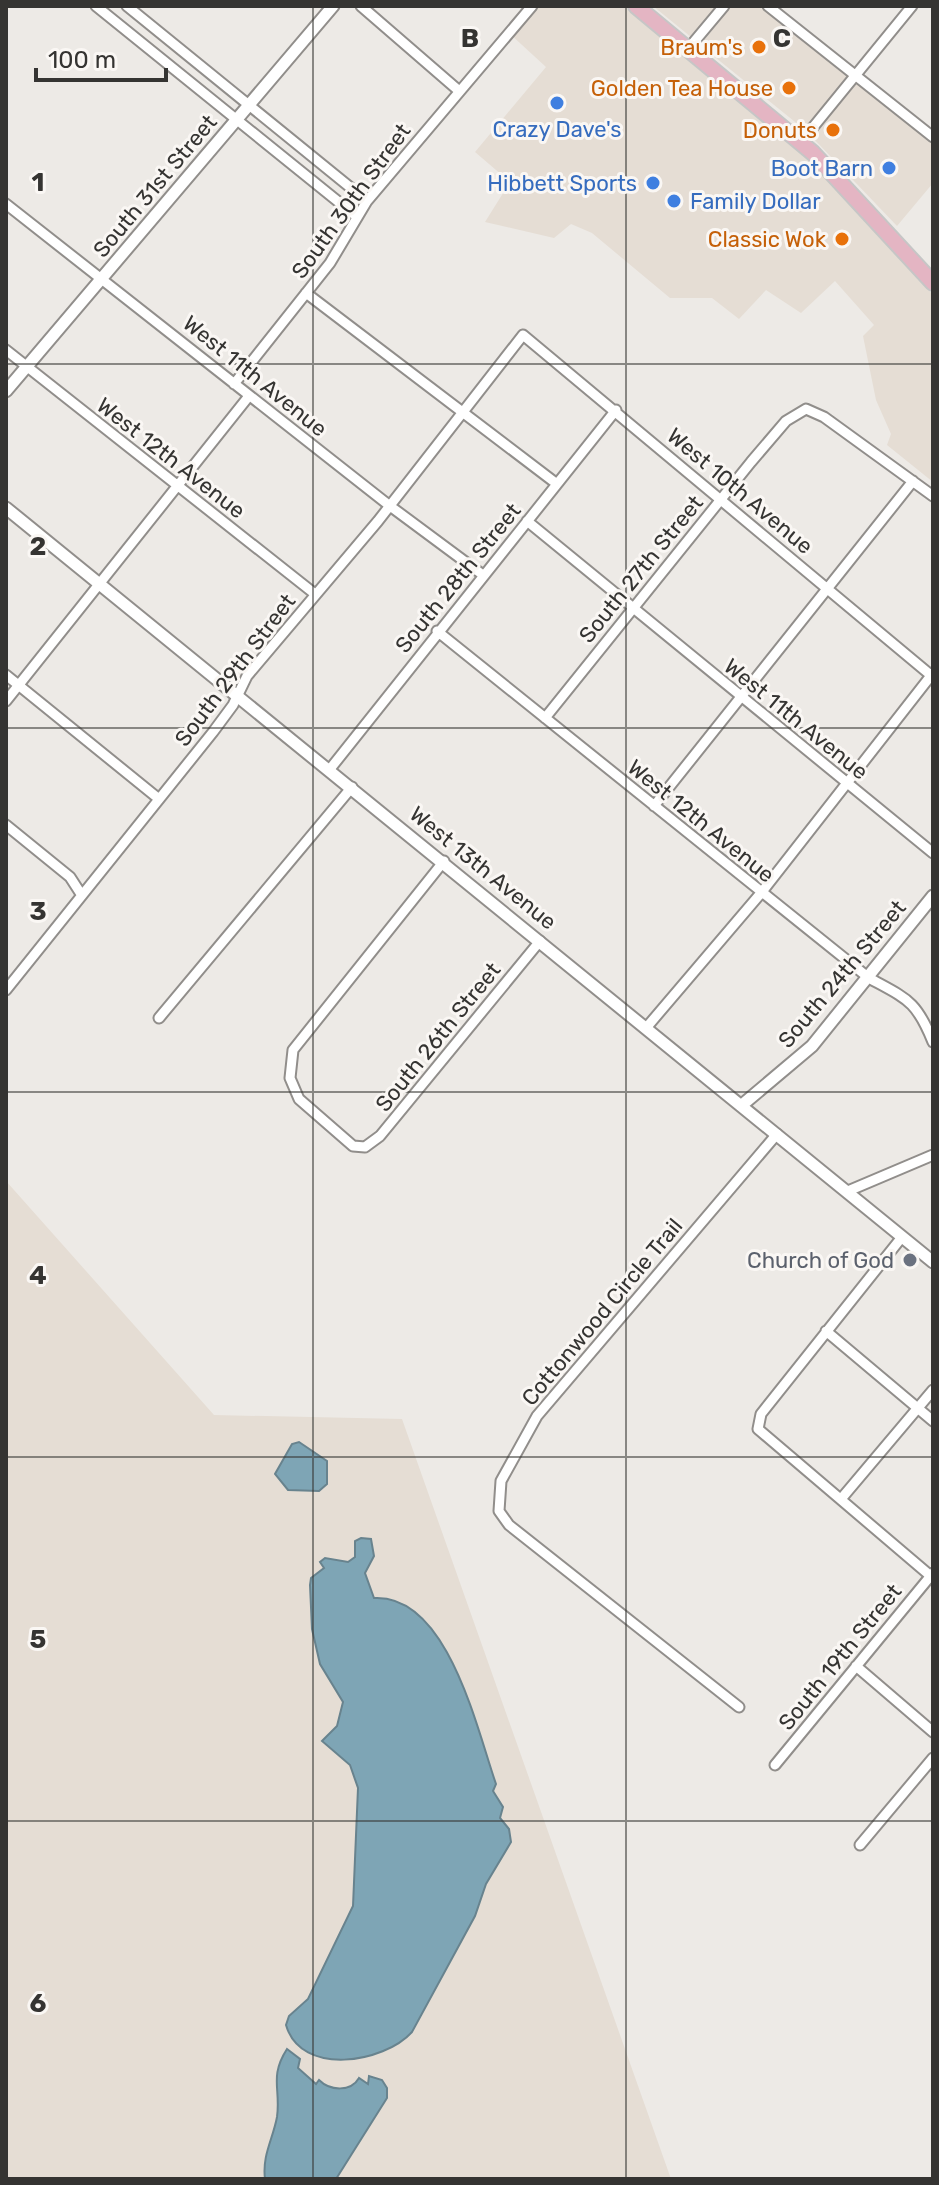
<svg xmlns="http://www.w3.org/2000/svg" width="939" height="2185" viewBox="0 0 939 2185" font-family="Rubik,sans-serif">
	<rect width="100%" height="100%" fill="#edeae6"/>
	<path fill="#e5ddd4" d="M534 6H628L787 138 861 213 933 295V482L887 445 891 434 876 400 863 336 874 325 835 281 801 313 766 290 739 319 712 298H670L592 233 571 224 554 238 485 222 510 182 475 152 546 67 509 33Z
		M653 6H717L691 37Z
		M731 6H763L848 75 805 130 700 45Z
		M858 82 933 141V183L897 226 811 136Z
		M6 1181 214 1415 402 1419 671 2179H6Z"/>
	<path fill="#7ea5b5" stroke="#68838e" stroke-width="2" d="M299 1442 327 1461V1484L319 1491 288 1490 275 1474 292 1444Z
		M361 1538 371 1539 374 1556 365 1573 374 1598C448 1594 477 1730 496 1784L493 1791 503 1807 500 1818 509 1829 511 1842 486 1884 475 1916 412 2032C384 2063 301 2077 286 2025L289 2016 308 1999 353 1906 358 1788 350 1765 322 1741 337 1726 343 1702 320 1664 312 1629 310 1585 311 1578 324 1568 320 1562 325 1558 348 1562 355 1557V1541Z
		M287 2049 300 2059 298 2068 316 2084 319 2080C330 2091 351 2092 359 2078L368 2084 369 2076 382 2080 387 2088V2098L336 2179H265C262 2155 273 2139 277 2117 281 2089 269 2077 287 2049Z"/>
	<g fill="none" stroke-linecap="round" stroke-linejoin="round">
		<defs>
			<path id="minor" d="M96 6 356 216
				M127 6 367 201
				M361 6 458 90
				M768 6 933 137
				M688 49 724 6
				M801 142 912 6
				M6 204 390 506 483 575
				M306 293 557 484
				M6 350 315 594
				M234 384 330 263 367 201 532 6
				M527 521 933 853
				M437 631 869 978C907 999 916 1000 933 1042
				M6 675 159 799
				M6 701 249 396
				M545 718 751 462 786 421 806 409 824 417 933 496
				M330 769 616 410
				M654 806 913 481
				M6 825 70 877 81 894
				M444 861 293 1050 290 1078 299 1099 353 1146 365 1147 380 1136 540 941
				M6 990 213 732 233 705 247 676 378 521 523 335 933 677
				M159 1018 352 787
				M646 1028 761 893 933 673
				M848 1191 933 1155
				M902 1237 761 1414 758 1429 933 1578
				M826 1331 933 1421
				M841 1499 933 1390
				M856 1666 933 1732
				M739 1707 509 1525 499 1511 501 1481 537 1416 777 1134
				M775 1765 933 1573
				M860 1845 933 1758"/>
			<path id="tertiary" d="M6 391 333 6
				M6 508 933 1262
				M742 1105 812 1046 933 896"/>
			<path id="primary" d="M636 6 813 153 933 283"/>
		</defs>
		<use href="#minor" stroke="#918e8b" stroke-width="13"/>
		<use href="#tertiary" stroke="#918e8b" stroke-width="15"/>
		<use href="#primary" stroke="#c6c6c6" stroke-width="18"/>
		<use href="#minor" stroke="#fff" stroke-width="9"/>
		<use href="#tertiary" stroke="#fff" stroke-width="11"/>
		<use href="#primary" stroke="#e4b5c3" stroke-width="14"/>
	</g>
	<path fill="none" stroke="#353432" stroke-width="2" stroke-opacity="0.55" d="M313 6V2179M626 6V2179M6 364H933M6 728H933M6 1092H933M6 1457H933M6 1821H933"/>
	<g fill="#e8710a" stroke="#faf7f4" stroke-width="3">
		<circle cx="759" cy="47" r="8"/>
		<circle cx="789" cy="88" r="8"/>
		<circle cx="833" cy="130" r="8"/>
		<circle cx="842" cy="239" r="8"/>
	</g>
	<g fill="#3f7fe0" stroke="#faf7f4" stroke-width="3">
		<circle cx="557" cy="103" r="8"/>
		<circle cx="889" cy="168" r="8"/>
		<circle cx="653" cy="183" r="8"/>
		<circle cx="674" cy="201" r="8"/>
	</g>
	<circle fill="#6b7280" stroke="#faf7f4" stroke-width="3" cx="910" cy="1260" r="8"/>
	<g text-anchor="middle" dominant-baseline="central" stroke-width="6" stroke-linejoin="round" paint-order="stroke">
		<g font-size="22" fill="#c56008" stroke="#faf7f4" text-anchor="end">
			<text x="743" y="47">Braum's</text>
			<text x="773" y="88">Golden Tea House</text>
			<text x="817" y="130">Donuts</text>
			<text x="826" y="239">Classic Wok</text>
		</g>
		<g font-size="22" fill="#366cbe" stroke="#faf7f4" text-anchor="end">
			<text x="557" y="129" text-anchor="middle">Crazy Dave's</text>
			<text x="873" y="168">Boot Barn</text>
			<text x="637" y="183">Hibbett Sports</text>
			<text x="690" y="201" text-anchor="start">Family Dollar</text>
		</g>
		<g font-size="22" fill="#353432" stroke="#faf7f4">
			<text transform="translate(155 186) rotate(-50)">South 31st Street</text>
			<text transform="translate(351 201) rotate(-54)">South 30th Street</text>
			<text transform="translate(255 376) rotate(39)">West 11th Avenue</text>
			<text transform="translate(171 458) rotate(38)">West 12th Avenue</text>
			<text transform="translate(740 491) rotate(40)">West 10th Avenue</text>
			<text transform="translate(641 569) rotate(-51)">South 27th Street</text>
			<text transform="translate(458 578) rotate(-51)">South 28th Street</text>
			<text transform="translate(235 670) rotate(-53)">South 29th Street</text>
			<text transform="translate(796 719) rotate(39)">West 11th Avenue</text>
			<text transform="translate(701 821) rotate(39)">West 12th Avenue</text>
			<text transform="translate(483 868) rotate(39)">West 13th Avenue</text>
			<text transform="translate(842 974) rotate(-50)">South 24th Street</text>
			<text transform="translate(438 1037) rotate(-51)">South 26th Street</text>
			<text transform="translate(602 1312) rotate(-50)">Cottonwood Circle Trail</text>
			<text transform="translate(840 1657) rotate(-51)">South 19th Street</text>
		</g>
		<g font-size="22" fill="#5b616d" stroke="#faf7f4" text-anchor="end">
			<text x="894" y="1260">Church of God</text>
		</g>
	</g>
	<g font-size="26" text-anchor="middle" font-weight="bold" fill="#353432" stroke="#faf7f4" stroke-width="6" stroke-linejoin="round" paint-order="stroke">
		<text x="470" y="47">B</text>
		<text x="782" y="47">C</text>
		<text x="38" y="191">1</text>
		<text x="38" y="555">2</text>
		<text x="38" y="920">3</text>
		<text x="38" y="1284">4</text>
		<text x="38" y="1648">5</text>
		<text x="38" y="2012">6</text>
	</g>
	<rect width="939" height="2185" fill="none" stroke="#353432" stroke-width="16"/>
	<path d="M36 68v12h130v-12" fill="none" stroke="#353432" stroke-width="4"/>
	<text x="48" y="68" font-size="24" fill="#353432" stroke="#faf7f4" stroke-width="6" paint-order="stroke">100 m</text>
</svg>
